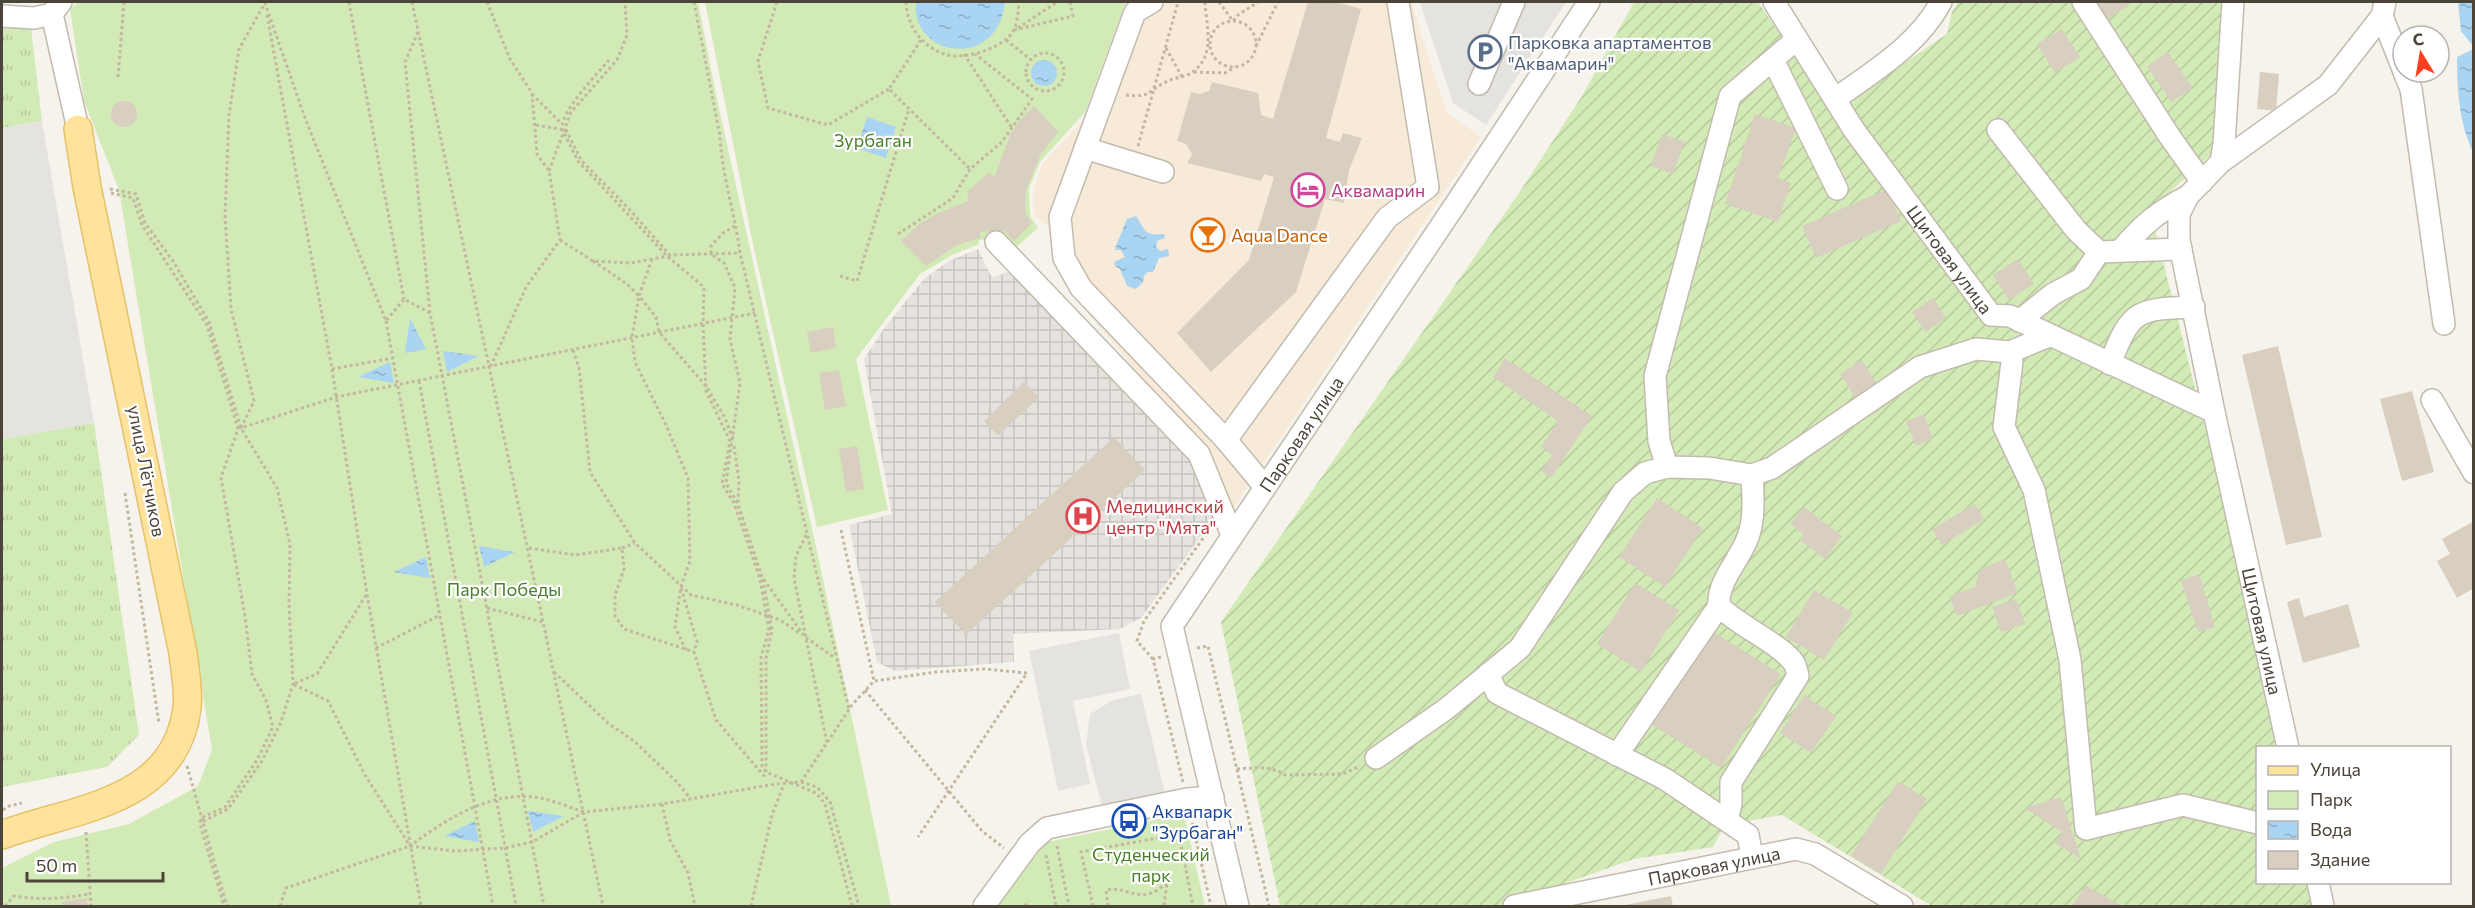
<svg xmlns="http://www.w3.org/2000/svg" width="2475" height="908" viewBox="0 0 2475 908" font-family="Commissioner,sans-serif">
	<defs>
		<pattern id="industrial-grid" width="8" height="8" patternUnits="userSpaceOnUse" patternTransform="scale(1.5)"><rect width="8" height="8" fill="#e6e2dd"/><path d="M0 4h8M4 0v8" fill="none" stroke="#c7c3be"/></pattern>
		<pattern id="grass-tufts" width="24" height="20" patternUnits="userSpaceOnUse" patternTransform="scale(1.5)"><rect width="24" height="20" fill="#d2eab5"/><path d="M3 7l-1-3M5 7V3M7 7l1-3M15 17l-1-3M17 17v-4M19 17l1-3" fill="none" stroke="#b6ca9c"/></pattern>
		<pattern id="garden-furrows" width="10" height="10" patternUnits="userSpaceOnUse" patternTransform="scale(1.5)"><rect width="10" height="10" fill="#d2eab5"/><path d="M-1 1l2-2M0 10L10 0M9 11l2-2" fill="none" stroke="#b6ca9c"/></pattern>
		<pattern id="water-ripples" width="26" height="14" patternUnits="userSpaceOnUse" patternTransform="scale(1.5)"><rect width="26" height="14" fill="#a9d4f2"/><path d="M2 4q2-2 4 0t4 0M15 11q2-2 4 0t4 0" fill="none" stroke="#8caec5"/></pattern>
	</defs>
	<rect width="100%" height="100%" fill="#f6f3ec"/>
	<path fill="#f7ead8" d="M1133 2H1411L1447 113 1481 137 1231 512 1206 453 1082 306 1068 282 1050 228 1034 216 1033 192 1042 164 1086 117Z"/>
	<path fill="url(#industrial-grid)" d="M978 249 992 278 1012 270 1194 461 1214 518 1141 618 1120 629 1013 634 1014 662 895 671 877 662 849 525 892 514 864 359 885 327 924 279 949 261Z"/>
	<path fill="url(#grass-tufts)" d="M2 26 31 28 42 121 2 128Z
		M94 423 139 735 107 767 2 787V439Z"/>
	<path fill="#d2eab5" d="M79 2H698L716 95 820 565 891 906H2V868L54 842 129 824 198 786 212 750 119 190 84 101 70 9Z
		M705 2H1126L1085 112 1040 162 1029 188 1030 216 1038 228 1014 249 1004 239 979 240V244L952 255 920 274 856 359 888 510 817 527 754 249Z
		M1184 814 1205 906H997L1042 843Z"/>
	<path fill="url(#garden-furrows)" d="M1634 2H1758L1834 111 1947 34 1952 12 1958 2H2223L2212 154 2150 210 2216 471 2278 747 2258 748V882L2308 883 2314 906H1932L1782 815 1725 825 1713 847 1634 859 1501 906H1280L1221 622 1519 193 1582 96Z"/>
	<path fill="#e5e3e0" d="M1420 2H1566L1486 125 1453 103Z
		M42 121 94 423 2 439V128Z
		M1119 633 1130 689 1073 701 1090 784 1058 791 1029 651Z
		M1141 694 1165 794 1102 807 1086 744 1090 714 1113 700Z"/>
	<path fill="url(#water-ripples)" d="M916 2H1005V3C996 72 910 56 916 2Z
		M2458 2H2473V46L2461 31Z
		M2473 49V152C2459 123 2457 88 2457 57Z
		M1031 73a13 13 0 1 1 26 0a13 13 0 1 1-26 0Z
		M867 117 896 127 886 158 857 148Z
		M1136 216C1146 231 1144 236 1164 234L1165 238 1157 241 1156 247 1160 251 1168 249 1169 256 1159 258 1153 272H1148L1144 276 1143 282 1136 289 1127 286 1120 269 1115 266 1114 262 1125 257 1121 250H1115L1116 246 1127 219Z
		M410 318 426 349 405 353Z
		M443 351 479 356 447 372Z
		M390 362 394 383 358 377Z
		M479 546 515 552 484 567Z
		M426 557 430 578 394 572Z
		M528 811 564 816 533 832Z
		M475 821 479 842 444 836Z"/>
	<path fill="#d8cfc1" d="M1308 2H1336L1361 9 1326 138 1340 142 1343 133 1362 138 1349 170 1344 203 1325 199 1296 292 1211 372 1177 333 1249 260 1274 177 1264 174 1261 181 1187 163 1192 154 1186 144 1177 141 1191 92 1200 94 1209 91 1212 82 1258 93 1261 115 1273 119Z
		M2093 2H2128L2130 5 2106 20Z
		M2062 29 2080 57 2055 73 2037 44Z
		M2168 52 2193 88 2171 102 2147 66Z
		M2260 72 2279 74 2276 111 2257 109Z
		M111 114a13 13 0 1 1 26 0a13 13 0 1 1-26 0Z
		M1034 106 1058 132 1041 154 1026 190 1025 213 1032 223 1014 241 1005 231 980 232V238L957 245 926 266 901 241 919 224 938 213 969 201 967 192 988 173 995 176 1010 135 1020 120Z
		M1755 114 1796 128 1778 178 1791 183 1778 222 1725 204Z
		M1662 134 1685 142 1673 174 1651 166Z
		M1887 189 1901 221 1816 258 1802 226Z
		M2018 259 2034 284 2009 300 1993 275Z
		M1933 298 1946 318 1925 332 1912 312Z
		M833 327 836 348 811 353 807 332Z
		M2278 346 2322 537 2286 545 2242 355Z
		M1505 358 1592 416 1551 478 1541 471 1553 455 1541 447 1558 421 1493 377Z
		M1862 360 1878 386 1857 400 1840 374Z
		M839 370 846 406 825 410 819 373Z
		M1024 382 1039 397 998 436 984 421Z
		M2412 391 2434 472 2402 481 2380 399Z
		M1924 414 1933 439 1916 446 1906 421Z
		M1114 437 1145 470 966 635 935 602Z
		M857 446 864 489 846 492 839 449Z
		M1657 498 1703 528 1665 587 1619 557Z
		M1975 504 1984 519 1942 545 1932 529Z
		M1804 507 1842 536 1825 559 1800 540 1804 535 1790 524Z
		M2474 521V588L2457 598 2437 561 2450 554 2442 539Z
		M2005 559 2018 593 1957 616 1949 596 1975 587 1980 569Z
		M2199 574 2215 627 2198 632 2181 580Z
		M1635 583 1679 610 1641 672 1597 644Z
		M1814 590 1853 613 1824 660 1786 637Z
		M2299 598 2304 617 2348 604 2360 647 2303 663 2287 602Z
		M2016 599 2025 624 2001 632 1992 607Z
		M1707 628 1781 674 1721 768 1648 722Z
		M1804 695 1836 716 1811 753 1780 733Z
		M1898 781 1927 799 1881 874 1851 856Z
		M2061 797 2081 859 2055 843 2062 832 2025 808Z
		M2085 885 2122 906H2072Z
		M1671 896 1673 906H1625V905Z
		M87 898 88 906H62V902Z"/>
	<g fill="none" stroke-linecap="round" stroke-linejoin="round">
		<defs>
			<g id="minor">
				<path d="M61 2 52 14 78 129"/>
				<path d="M1152 2 1135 12 1060 217 1064 258 1081 288 1226 440 1265 487"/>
				<path id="s1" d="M1774 2 1854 130 1991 315 2010 316 2214 412 2288 748"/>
				<path d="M2083 2 2170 137 2202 182"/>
				<path d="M2 16 34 18 52 14"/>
				<path d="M2382 16 2403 69"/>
				<path d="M1773 60 1837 189"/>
				<path d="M2404 72 2411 89 2444 324"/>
				<path d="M1479 84 1514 2"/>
				<path d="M1835 99C1874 71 1918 45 1941 2"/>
				<path d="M1998 130 2076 230 2099 252"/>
				<path d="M1085 148 1163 172"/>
				<path d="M2221 162 2328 85 2382 16 2385 2"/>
				<path d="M996 242 1199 454 1232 535"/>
				<path d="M2121 250C2142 225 2159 211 2188 196"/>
				<path d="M2019 321 2053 294 2081 279 2099 252 2181 249"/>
				<path d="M2010 352 2012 362 2004 427 2034 490 2070 660 2086 829 2183 805 2258 823"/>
				<path d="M2110 364C2131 309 2137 309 2194 307"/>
				<path d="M2432 400 2474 473"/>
				<path d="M2214 412 2179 240V214L2188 196 2221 162 2224 144 2233 2"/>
				<path d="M1226 440 1387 218 1428 187 1398 2"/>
				<path d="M1667 467 1659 441 1655 376 1730 96 1797 39"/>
				<path d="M1488 674 1497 693 1665 779 1748 835 1752 857"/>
				<path d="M1617 755 1719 606"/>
				<path d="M1376 758 1446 709 1520 648 1623 492 1645 473 1667 467 1709 468 1752 475 1772 468 1920 367 1976 349 2010 352 2049 336"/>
				<path d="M1727 820 1731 804V782L1798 676C1797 672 1796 666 1794 663 1781 644 1737 625 1719 606 1717 581 1740 560 1748 537 1755 518 1753 495 1752 475"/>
				<path d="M2318 882 2323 906"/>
				<path d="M984 906 1030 843 1047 828 1187 799 1213 797"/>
				<path id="s2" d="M1238 906 1172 626 1455 205 1589 2"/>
				<path id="s3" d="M1514 906 1796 849 1815 854 1902 906"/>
			</g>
			<path id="major" d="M2 835C73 808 175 804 187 708 189 690 185 671 183 653L87 187 78 129"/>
		</defs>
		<use href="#minor" stroke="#c2bbae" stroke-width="24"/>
		<use href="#major" stroke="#e6c16a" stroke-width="30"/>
		<path stroke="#c4b79f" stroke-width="3" stroke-dasharray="3 3" stroke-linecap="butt" d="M349 2 404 299
			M412 2 603 906
			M487 2 510 59 532 93 537 154 549 171 560 240 526 287 491 366
			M694 2 720 136C722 176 735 214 740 253L849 709
			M777 2 758 61 768 108 828 125 889 89
			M906 2C907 25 921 46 944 54 962 61 1007 48 1014 29 1018 21 1018 10 1019 2
			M1219 2 1233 21 1238 15 1258 2
			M267 15 332 369 367 594 421 906
			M1210 44a23 23 0 1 1 46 0a23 23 0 1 1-46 0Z
			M1018 28 1057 2
			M1014 30 1073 16 1070 2
			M418 32 405 62 430 313 544 906
			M921 40 889 89 970 169
			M1006 40 1030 59
			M1256 46 1278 2
			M1166 48 1182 77
			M1026 72a19 19 0 1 1 38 0a19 19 0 1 1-38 0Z
			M964 54 1012 128
			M609 60C597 74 560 112 562 129L578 161 667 256 704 287 703 323 706 391 730 441 722 484 734 503 760 579 769 630 761 657 762 766 766 772 816 793 825 804 852 906
			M1194 72 1225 73 1235 67
			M118 77 124 2
			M532 94 561 123
			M1126 95C1154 98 1147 90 1168 81 1176 77 1187 77 1194 71 1216 53 1206 26 1205 2
			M536 125 566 130 581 160 629 209 670 255 740 253
			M1138 146 1178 2
			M549 171 571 112 617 60 627 35 625 2
			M110 189 136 194 145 223 173 261 209 322 241 428 277 488 290 544 289 604 293 684 281 722 262 761 228 809 202 822
			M111 193 133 198 142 225 207 325 238 429 221 478 245 616 252 674 266 700 273 727 257 760 225 807 201 818 200 824 224 906
			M735 226 723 233 711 246V254L724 263 735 288 730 339 740 383 726 483 738 504 762 577 805 637 835 658
			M898 234 953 198 970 169 1002 142 1032 99 975 54
			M560 240 593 261 631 263 668 256
			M652 259 639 296 656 317 659 332 706 386 725 418 733 439
			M593 261 627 284 639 296 632 338 635 362 666 425 688 478 690 561 681 586 675 627 686 650
			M840 276 857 281 909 109
			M430 313 404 299 386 321 305 118 265 3 239 49 229 115 225 216 231 309 254 401 241 428 336 397 755 313
			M386 321 493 906
			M573 350 579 368 590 472 635 543 691 595 737 605 780 620 801 634
			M332 369 393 358
			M419 381 516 906
			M734 446 739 482 738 502
			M125 493 159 724
			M841 530 874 681
			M806 535 796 556 794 578 827 743
			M529 548 575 555 622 548 624 569 615 595V616L624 629 694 652
			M622 548 635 543
			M763 579 772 630 766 658V772
			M681 588 697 642 694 652 716 720 766 778
			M366 595 317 674 293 684 328 701 365 775 410 846C445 820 488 792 534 797 551 799 568 807 584 812
			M487 608 543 622
			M376 648 440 615
			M1197 648 1208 646 1269 906
			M1161 657 1153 659 1183 782
			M1153 659 1137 641 1144 621 1209 530
			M554 672 609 724 634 741 675 780 691 799
			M865 690 982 831 1004 848
			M187 766 227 906
			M1237 769C1254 768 1270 765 1285 775L1343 774 1360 766
			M801 782 817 787 830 802 859 906
			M662 804 670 840 688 873 695 906
			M3 810 9 806 22 803
			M1191 817 1211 906
			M86 832 91 906
			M1057 846 1069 906
			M1046 855 1056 906
			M5 906 14 896C40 900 62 899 88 894
			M280 906 286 888 410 846 455 851 505 848 532 842 584 812 662 804 775 784 801 782 852 705 874 681 936 672 985 669 1027 673 918 837
			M751 906 772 815 784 784
			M1025 906 1029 901
			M1093 906 1081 852 1179 834 1193 906
			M1108 906 1106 890C1130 885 1141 908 1167 882L1164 906"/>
		<use href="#minor" stroke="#fff" stroke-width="21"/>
		<use href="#major" stroke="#ffe39c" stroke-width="27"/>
	</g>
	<defs>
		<symbol id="parking-ring" viewBox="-11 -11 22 22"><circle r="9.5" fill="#fff" stroke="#5c6f8a" stroke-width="1.5"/><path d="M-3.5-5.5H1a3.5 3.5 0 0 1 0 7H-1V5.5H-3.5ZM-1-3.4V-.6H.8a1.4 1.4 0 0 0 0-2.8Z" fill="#5c6f8a"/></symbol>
		<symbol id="hotel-ring" viewBox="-11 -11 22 22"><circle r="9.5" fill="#fff" stroke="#d1479c" stroke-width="1.5"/><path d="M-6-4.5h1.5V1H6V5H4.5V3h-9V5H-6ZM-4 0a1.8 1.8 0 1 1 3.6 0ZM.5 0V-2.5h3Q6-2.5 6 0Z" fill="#d1479c"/></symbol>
		<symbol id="bar-ring" viewBox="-11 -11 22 22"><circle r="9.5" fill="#fff" stroke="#e8710a" stroke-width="1.5"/><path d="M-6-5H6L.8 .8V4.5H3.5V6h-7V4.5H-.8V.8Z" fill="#e8710a"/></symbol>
		<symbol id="hospital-ring" viewBox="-11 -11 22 22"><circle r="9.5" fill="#fff" stroke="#e0444e" stroke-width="1.5"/><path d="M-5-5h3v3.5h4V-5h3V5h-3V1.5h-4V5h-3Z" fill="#e0444e"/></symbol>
		<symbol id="bus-ring" viewBox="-11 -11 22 22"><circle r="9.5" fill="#fff" stroke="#1a4fb4" stroke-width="1.5"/><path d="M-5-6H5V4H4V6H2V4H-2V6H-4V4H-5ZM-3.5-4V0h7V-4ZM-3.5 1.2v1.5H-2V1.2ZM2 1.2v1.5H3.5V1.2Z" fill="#1a4fb4"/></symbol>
	</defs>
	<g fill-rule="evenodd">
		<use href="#parking-ring" x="1466" y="33" width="38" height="38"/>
		<use href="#hotel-ring" x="1289" y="171" width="38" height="38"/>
		<use href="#bar-ring" x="1189" y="216" width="38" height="38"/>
		<use href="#hospital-ring" x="1064" y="497" width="38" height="38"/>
		<use href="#bus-ring" x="1110" y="802" width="38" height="38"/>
	</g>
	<g text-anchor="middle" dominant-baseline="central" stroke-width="4.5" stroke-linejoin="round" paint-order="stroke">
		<g font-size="18" fill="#4e5e75" stroke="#fff" text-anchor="start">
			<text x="1508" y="42">Парковка апартаментов<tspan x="1508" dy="21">"Аквамарин"</tspan></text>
		</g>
		<g font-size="18" fill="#4a7f2a" stroke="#fff">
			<text x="873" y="140">Зурбаган</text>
			<text x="504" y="589">Парк Победы</text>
			<text x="1151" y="854">Студенческий<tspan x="1151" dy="21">парк</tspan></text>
		</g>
		<g font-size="18" fill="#b23c85" stroke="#fff" text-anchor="start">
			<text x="1331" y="190">Аквамарин</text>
		</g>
		<g font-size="18" fill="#c56008" stroke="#fff" text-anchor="start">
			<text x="1231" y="235">Aqua Dance</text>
		</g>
		<g font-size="18" fill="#4b4439" stroke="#fff">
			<text stroke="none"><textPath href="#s1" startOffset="312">Щитовая улица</textPath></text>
			<text stroke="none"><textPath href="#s2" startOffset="519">Парковая улица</textPath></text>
			<text transform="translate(147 471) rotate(79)">улица Лётчиков</text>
			<text stroke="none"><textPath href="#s1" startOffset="850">Щитовая улица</textPath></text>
			<text stroke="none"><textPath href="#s3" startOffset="204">Парковая улица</textPath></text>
		</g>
		<g font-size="18" fill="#be3a42" stroke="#fff" text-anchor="start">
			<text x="1106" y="506">Медицинский<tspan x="1106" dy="21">центр "Мята"</tspan></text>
		</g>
		<g font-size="18" fill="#164399" stroke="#fff" text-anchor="start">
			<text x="1152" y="811">Аквапарк<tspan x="1152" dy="21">"Зурбаган"</tspan></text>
		</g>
	</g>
	<rect width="2475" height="908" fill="none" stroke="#4b4439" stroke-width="6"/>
	<rect x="2256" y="746" width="195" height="138" fill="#ffffff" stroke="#b7b4b0" stroke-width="1.5"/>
	<rect x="2268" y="766" width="30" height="9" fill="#ffe39c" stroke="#b7b4b0" stroke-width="1.5"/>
	<text x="2310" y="776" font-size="18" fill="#4b4439">Улица</text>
	<rect x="2268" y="791" width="30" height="18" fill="#d2eab5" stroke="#b7b4b0" stroke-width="1.5"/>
	<text x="2310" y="806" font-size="18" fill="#4b4439">Парк</text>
	<rect x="2268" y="821" width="30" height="18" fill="url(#water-ripples)" stroke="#b7b4b0" stroke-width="1.5"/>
	<text x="2310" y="836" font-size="18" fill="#4b4439">Вода</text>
	<rect x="2268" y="851" width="30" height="18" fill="#d8cfc1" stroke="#b7b4b0" stroke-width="1.5"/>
	<text x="2310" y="866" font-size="18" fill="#4b4439">Здание</text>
	<g transform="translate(2421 54) rotate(349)"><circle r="28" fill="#ffffff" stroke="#b7b4b0" stroke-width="1.5"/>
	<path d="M0-4.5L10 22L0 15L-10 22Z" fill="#fc3f1d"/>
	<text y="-9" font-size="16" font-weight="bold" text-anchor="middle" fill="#4b4439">С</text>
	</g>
	<path d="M27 872v9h136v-9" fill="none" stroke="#4b4439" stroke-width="3"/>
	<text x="36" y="872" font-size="18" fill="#4b4439" stroke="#ffffff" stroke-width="4.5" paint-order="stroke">50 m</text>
</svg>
